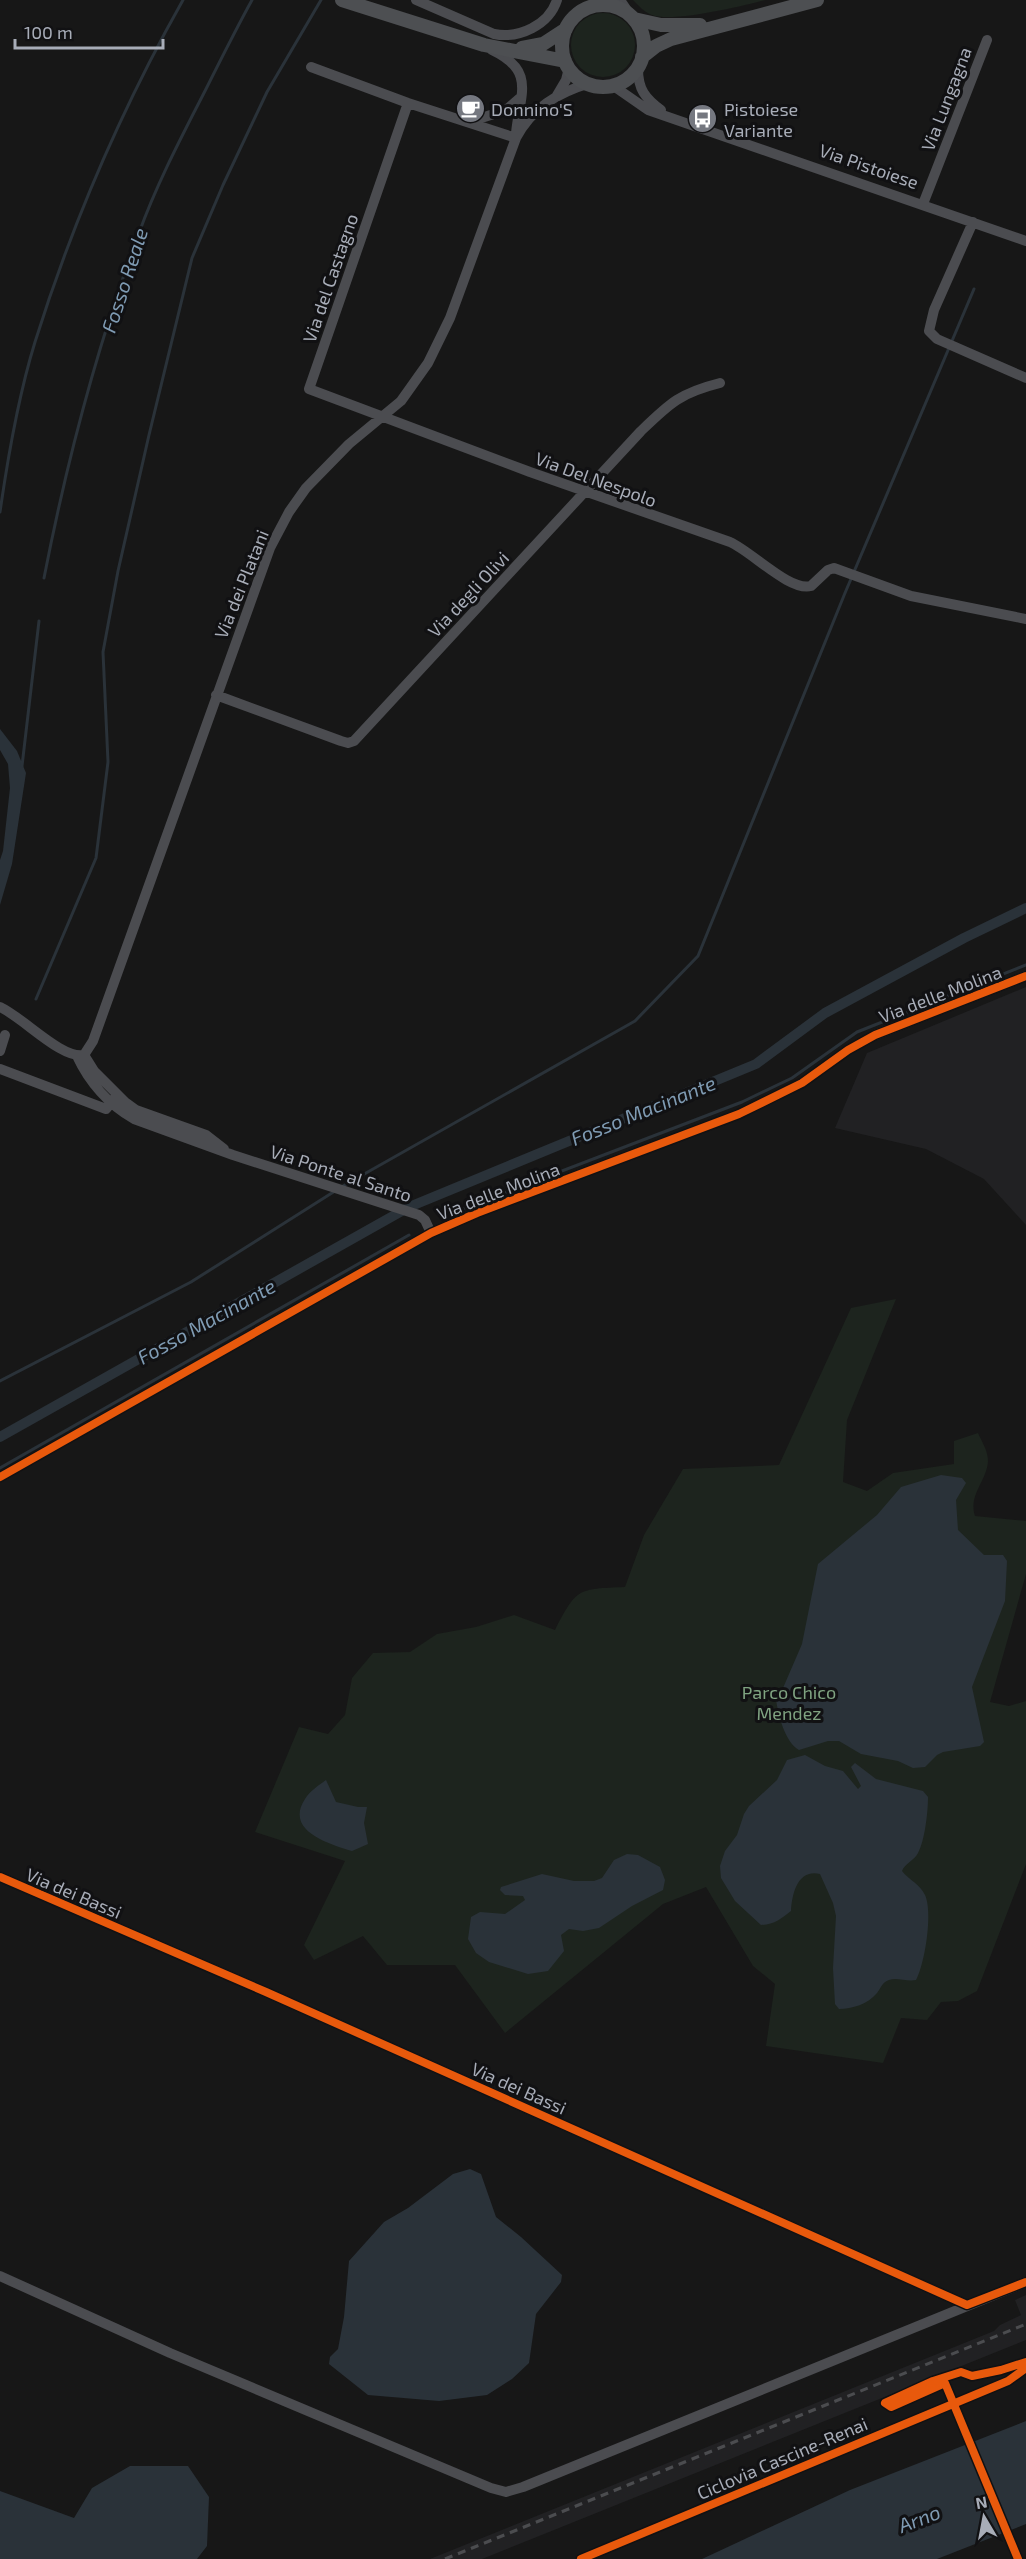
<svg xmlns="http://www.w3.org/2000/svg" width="1026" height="2559" viewBox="0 0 1026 2559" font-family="'Exo 2',sans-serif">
	<rect width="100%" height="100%" fill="#171717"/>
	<path fill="#212123" d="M1026 987V1225L984 1179 926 1149 835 1128 867 1053Z
		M1026 2295V2340L482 2559H430L994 2331 1000 2325 1021 2315 1015 2300Z"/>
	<path fill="#1d241e" d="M633 0H765C743 6 672 23 652 15 644 12 639 6 633 0Z
		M571 45a32 32 0 1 1 64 0a32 32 0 1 1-64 0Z
		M896 1299 847 1420 843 1482 867 1491 893 1473 954 1464V1441L978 1433C982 1442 988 1451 988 1461 987 1481 968 1495 975 1516L1026 1521V1574L990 1702 1009 1706 1026 1701V1864L977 1991 958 2001 941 2002 927 2020 901 2018 883 2063 766 2046 775 1984 753 1966 706 1887 663 1904 505 2033 455 1965H387L363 1936 314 1960 304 1945 345 1861 255 1832 299 1727 328 1734 345 1715 352 1678 373 1653 410 1652 437 1634 476 1627 514 1615 555 1630C577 1588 577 1589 625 1587L644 1535 683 1469 779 1465 851 1308Z"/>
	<path fill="#2a3239" d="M0 729 17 751 26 773 12 864 0 905V860L3 851 10 788 8 764 0 750Z
		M941 1475 962 1478 966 1483 956 1500 958 1530 984 1555H1003L1007 1561 1005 1601 972 1687 984 1742 980 1746 943 1752 937 1755 925 1767 913 1768 898 1761 861 1754 839 1741H828L799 1750C785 1742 778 1715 776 1699L783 1688 802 1644 818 1564 877 1515 901 1487Z
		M805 1755 825 1766 843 1771 858 1789 861 1786 851 1767 855 1763 876 1779 923 1791 928 1797C928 1812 925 1840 918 1853 914 1861 905 1863 902 1871 909 1880 920 1884 925 1895 933 1912 925 1963 916 1980 907 1982 897 1977 889 1980 882 1982 881 1988 877 1993 868 2004 852 2009 839 2009L835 2004 833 1968 836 1916 833 1903 820 1874C798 1869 792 1893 791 1911 782 1918 774 1925 761 1925L735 1901 721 1878 720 1866 725 1851 737 1835 744 1814 749 1806 777 1780 787 1760Z
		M326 1780 336 1802 358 1807H367L364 1823 368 1844 352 1851C330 1844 284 1831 305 1799 310 1791 319 1785 326 1780Z
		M627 1854 638 1855 660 1867 665 1880 663 1890 632 1906 599 1928 583 1931 569 1929 561 1935 564 1951 548 1971 528 1974 489 1962 476 1953 468 1939 471 1917 480 1912 505 1914 525 1900 523 1896 505 1895 500 1890 501 1887 542 1874 574 1881H594L602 1878 614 1860Z
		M470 2169 481 2174 496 2217 521 2237 562 2275 561 2282 536 2314 529 2363 512 2379 487 2395 439 2401 368 2395 329 2364 330 2357 338 2349 344 2317 349 2261 384 2222 408 2208 453 2174Z
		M1026 2421V2524L937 2559H702L850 2490Z
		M130 2466H188L209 2497 207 2546 197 2559H0V2491L74 2518 92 2488Z"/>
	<path fill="#171717" d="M971 2438 1011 2533 1004 2536 965 2441Z"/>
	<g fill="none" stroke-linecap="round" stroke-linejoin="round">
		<path stroke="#2a3239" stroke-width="3" d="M0 512C8 456 18 397 35 342 72 224 122 108 183 0
			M44 578C67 460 97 346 139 233 157 183 182 136 206 89 221 59 236 29 252 0
			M22 766 39 621
			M36 999 96 858 108 762 103 652 118 571 149 435 192 258 223 185 267 92 321 0
			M343 1186 635 1021 698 956 845 593 974 289
			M452 1213 742 1102 792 1078 857 1032 1026 965
			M0 1381 191 1282 335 1191
			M0 1468 409 1235"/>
		<path stroke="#2a3239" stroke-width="10" d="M0 1437 409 1207 756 1064 825 1013 964 938 1026 908"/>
		<path stroke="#4b4c50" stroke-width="10" d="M416 0 494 34C519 39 549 25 557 0
			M620 0 631 16
			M594 6 596 0
			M492 50C536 71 520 93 516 133
			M311 67 408 103 516 138
			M638 69C638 89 645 98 661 110
			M612 85 648 110 1026 241
			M556 97 566 80 569 68
			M408 103 309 389 530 472 730 542C751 551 790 592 811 586L828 570 834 568 911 596 1026 619
			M469 122 506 110 521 97
			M923 204 987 40
			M973 222 934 310 929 331 937 339 1026 378
			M216 695 341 741 348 743 354 741 641 431C670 403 680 393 720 383
			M0 1007C24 1018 61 1059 84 1055
			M0 1051 5 1035
			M84 1055 93 1041 270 548 289 512 306 488 349 444 401 401 428 363 450 318 516 138C532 108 557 93 590 83
			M84 1055 94 1071 125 1102 136 1110 206 1135 224 1149
			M77 1056C89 1082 109 1105 134 1119L233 1155 419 1215 425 1220 431 1233
			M0 1069 106 1109 116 1097
			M0 1477 431 1233 477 1213 739 1114 802 1083 848 1050 875 1035 1026 976
			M0 1877 266 1992 967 2305
			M0 2276 170 2353 491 2488 506 2492 523 2487 1026 2282"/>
		<path stroke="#4d4f52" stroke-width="14" d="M342 0 484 45 565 61
			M562 46a41 41 0 1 1 82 0a41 41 0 1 1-82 0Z
			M634 19 661 25H700
			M522 48 543 44 566 29
			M642 57 656 46 671 39 817 0"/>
		<path stroke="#4b4c4f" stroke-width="3" stroke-dasharray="8 6" stroke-linecap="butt" d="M445 2559 1026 2324"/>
		<defs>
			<path id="cycleway" d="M0 1477 431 1233 477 1213 739 1114 802 1083 848 1050 875 1035 1026 976
				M0 1877 266 1992 967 2305 1026 2282
				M581 2559 1008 2381 1026 2368
				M1018 2559 945 2383 891 2407 885 2403 933 2381 961 2372 972 2376 1001 2370 1026 2362"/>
		</defs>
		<use href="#cycleway" stroke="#111113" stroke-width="11"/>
		<use href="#cycleway" stroke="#e8590c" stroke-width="8"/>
	</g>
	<defs>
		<symbol id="cafe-disc" viewBox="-11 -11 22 22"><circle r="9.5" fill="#757880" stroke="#111113"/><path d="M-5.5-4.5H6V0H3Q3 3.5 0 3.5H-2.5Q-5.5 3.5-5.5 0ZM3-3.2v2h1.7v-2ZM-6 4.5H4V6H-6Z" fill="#fff"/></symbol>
		<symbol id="bus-disc" viewBox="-11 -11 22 22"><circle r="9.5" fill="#757880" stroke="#111113"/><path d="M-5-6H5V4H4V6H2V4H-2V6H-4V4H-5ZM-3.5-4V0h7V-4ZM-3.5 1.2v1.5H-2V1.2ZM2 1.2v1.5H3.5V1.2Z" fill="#fff"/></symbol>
	</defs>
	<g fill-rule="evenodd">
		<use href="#cafe-disc" x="454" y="92" width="33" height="33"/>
		<use href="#bus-disc" x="686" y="102" width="33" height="33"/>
	</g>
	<g text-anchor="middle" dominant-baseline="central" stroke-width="6" stroke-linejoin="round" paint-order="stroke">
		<g font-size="18" fill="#a8adb8" stroke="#111113">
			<text transform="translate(946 99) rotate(-69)">Via Lungagna</text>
			<text transform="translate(869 166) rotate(19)">Via Pistoiese</text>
			<text transform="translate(330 278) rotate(-71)">Via del Castagno</text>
			<text transform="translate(596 479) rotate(20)">Via Del Nespolo</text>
			<text transform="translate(241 584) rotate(-68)">Via dei Platani</text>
			<text transform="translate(468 594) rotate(-47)">Via degli Olivi</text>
			<text transform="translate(940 994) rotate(-21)">Via delle Molina</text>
			<text transform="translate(341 1173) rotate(18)">Via Ponte al Santo</text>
			<text transform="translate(498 1191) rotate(-21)">Via delle Molina</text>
			<text transform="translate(74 1893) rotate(23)">Via dei Bassi</text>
			<text transform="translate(519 2088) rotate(24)">Via dei Bassi</text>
			<text transform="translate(782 2458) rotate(-23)">Ciclovia Cascine-Renai</text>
		</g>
		<g font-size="18" fill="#a8adb8" stroke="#111113" text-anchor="start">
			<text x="491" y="109">Donnino'S</text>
			<text x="724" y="109">Pistoiese<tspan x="724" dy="21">Variante</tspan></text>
		</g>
		<g font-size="18" fill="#7fa381" stroke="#111113">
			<text x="789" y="1692">Parco Chico<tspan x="789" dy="21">Mendez</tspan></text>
		</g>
		<g font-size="20" font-style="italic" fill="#7f9bb3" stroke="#111113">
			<text transform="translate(124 280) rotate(-72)">Fosso Reale</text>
			<text transform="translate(643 1110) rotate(-22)">Fosso Macinante</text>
			<text transform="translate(206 1321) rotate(-29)">Fosso Macinante</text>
			<text transform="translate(919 2518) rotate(-21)">Arno</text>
		</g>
	</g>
	<g transform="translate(984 2517) rotate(350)" stroke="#111113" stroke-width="4.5" paint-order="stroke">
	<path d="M0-4.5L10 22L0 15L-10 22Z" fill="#a8adb8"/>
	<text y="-9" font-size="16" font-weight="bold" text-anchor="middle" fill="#a8adb8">N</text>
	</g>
	<path d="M15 39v9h148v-9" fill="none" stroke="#a8adb8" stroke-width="3"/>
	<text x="24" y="39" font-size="18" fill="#a8adb8" stroke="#111113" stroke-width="4.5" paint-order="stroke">100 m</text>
</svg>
